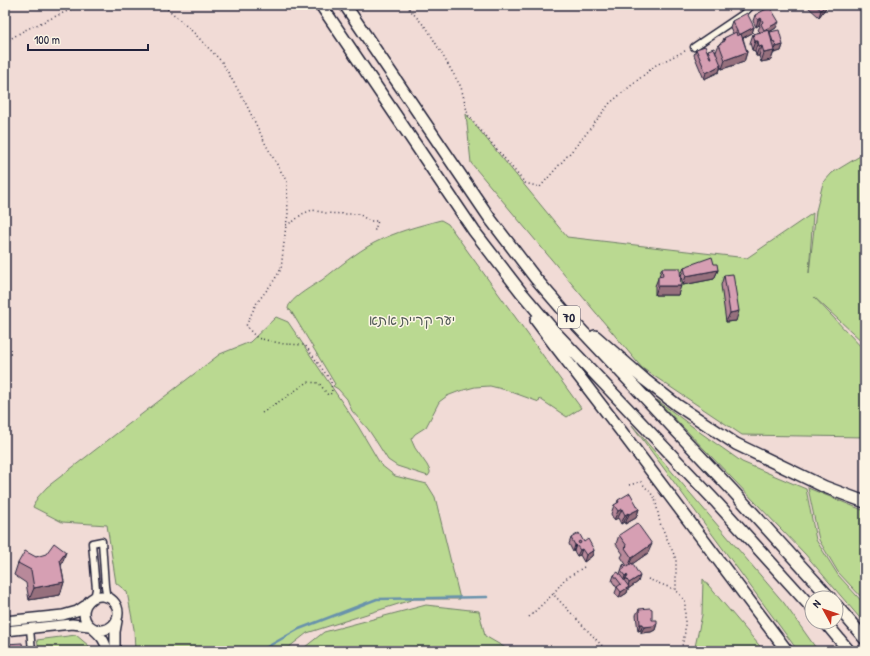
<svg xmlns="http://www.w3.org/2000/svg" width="870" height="656" viewBox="0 0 870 656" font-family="'Patrick Hand','Playpen Sans Hebrew',sans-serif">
	<rect width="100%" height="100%" fill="#f1dbd6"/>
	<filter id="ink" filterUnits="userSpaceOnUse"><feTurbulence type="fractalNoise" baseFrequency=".025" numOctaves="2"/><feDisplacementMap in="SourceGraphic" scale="8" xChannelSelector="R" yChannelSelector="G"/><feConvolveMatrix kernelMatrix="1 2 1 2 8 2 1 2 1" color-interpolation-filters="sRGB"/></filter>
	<g filter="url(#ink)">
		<path fill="#bad991" stroke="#6e7e66" d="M466 114 567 237 747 258 813 213 809 273 816 211 823 183 832 173 865 153V344L814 297 865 351V437L742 435 642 368 471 163Z
			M441 220 448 224 581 408 567 417 540 399 539 402 506 390 490 386 475 387 460 391 447 396 439 402 426 427 415 434 411 439 415 448 427 465 430 471V473L428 476 397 466 388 460 376 441 368 429 352 411 347 399 338 389 333 386 335 384 291 311 290 310 288 309C288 308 289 304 290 304 295 296 314 285 322 280 339 267 355 253 374 243 395 232 418 226 441 220Z
			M276 317 288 322 358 426 381 465 395 476 427 484 435 497 460 599H414L307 633 284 651H135L134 629 127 592 116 583 107 525 62 522 33 507 37 498 47 487 220 354 250 342Z
			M657 400 701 433 742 462 806 489 816 540 838 575 865 605V624L805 554Z
			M632 425 784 603 818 651H798Z
			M808 488 865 511V601L838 572 819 540Z
			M703 579 764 651H694L702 615Z
			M426 605 479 611 485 636 511 651H300L324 632Z
			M76 635 95 651H39L37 640Z"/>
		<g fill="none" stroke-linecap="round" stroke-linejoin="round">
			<path stroke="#6892ac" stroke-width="2.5" d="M260 651 299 629 377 599 487 597"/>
			<defs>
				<path id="street" d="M694 47 743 14 752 5
					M93 597 95 594 96 589 92 543 102 541 105 586 106 593 108 597
					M30 629 32 651"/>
				<path id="secondary" d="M864 5 865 6
					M84 613a17 17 0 1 1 34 0a17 17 0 1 1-34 0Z
					M5 621 63 615 77 611 86 605
					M93 629C100 635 106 641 107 651
					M5 631 72 624 89 626
					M115 651V632L117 621"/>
				<path id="highway" d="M321 5 474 231 521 292 554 331 717 503 812 608
					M345 5 491 220 536 279 569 317 732 490 830 598
					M536 320 554 344 621 431 787 651
					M595 336 645 380 677 405 736 444 825 487 865 502
					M836 605 865 639
					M825 622 849 651"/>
			</defs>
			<use href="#street" stroke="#22223b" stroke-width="9"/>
			<use href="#secondary" stroke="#22223b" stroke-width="12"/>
			<use href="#highway" stroke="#22223b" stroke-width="14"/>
			<path stroke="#22223b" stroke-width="1.5" stroke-dasharray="1 3" stroke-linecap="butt" d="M156 5 169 10 194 33 222 62 246 104 266 145 287 182 288 215 286 225 294 221 302 214 312 210 326 213 345 214H359L369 221H378L374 232
				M407 5 410 10 428 30 461 87 468 115 525 183 540 187 582 139 610 103 656 65 687 50
				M5 42 25 30 81 5
				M262 413 308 382 319 383 328 395 332 393 331 381 305 345 284 344 257 338 246 326 256 304 273 282 281 269 286 225
				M629 485 641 482 655 498 660 523 676 559V590
				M584 567 564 580 553 594 607 651
				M648 579 676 590 685 601V632L681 651
				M529 617 553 594"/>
			<use href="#street" stroke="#fcf5e5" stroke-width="6"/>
			<use href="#secondary" stroke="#fcf5e5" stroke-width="9"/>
			<use href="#highway" stroke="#fcf5e5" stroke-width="11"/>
		</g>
		<path fill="#b8899a" stroke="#22223b" d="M809 5H828L819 17 808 7Z
			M755 15 776 28 769 32 783 45 781 51 774 53V52L771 60 761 62 759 56H756L755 51 752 50 750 43 753 34 760 32 758 30 760 26 759 25 756 27 753 21Z
			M732 21 754 27 752 33 743 38 747 52 744 62 722 69 721 67 719 72 704 79 694 55 696 49 707 52 708 50 716 52 719 44 722 43 724 38 733 34 730 27Z
			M714 264 718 270 714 279 683 285 681 276 678 295H655V286L662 268 681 276 684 267Z
			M724 275 736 321 726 322 721 285Z
			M618 500 639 509 636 518 625 524 624 522 621 524 618 518 614 520 611 514 614 505 617 504Z
			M619 535 648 553 632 564 638 582 628 589 627 593 619 598 615 593 617 588 612 581 614 575 620 574 623 565 627 567V566L621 557 623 554 616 544Z
			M571 538 584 542 594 550 592 556 584 562 580 555 577 556 574 551 573 552 569 544Z
			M36 557 62 564 61 565 64 582 60 595 29 600 26 583 14 575 18 563Z
			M639 609 652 620 657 623 655 630 651 632 641 633V630L638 631 636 615Z"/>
		<path fill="#966f7d" stroke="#22223b" d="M825 5H828L819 17 821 10Z
			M761 18 759 25 756 27 758 20Z
			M779 22 776 28 762 36 764 30Z
			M754 27 752 33 737 41 739 35Z
			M755 41H758L755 51 752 50Z
			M783 45 781 51 774 53 776 47Z
			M762 46 759 56H756L759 47Z
			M774 51 771 60 761 62 764 53Z
			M747 52 744 62 722 69 725 60Z
			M721 65 719 72 704 79 706 73Z
			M718 270 714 279 683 285 686 276Z
			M658 286H681L678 295H655Z
			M739 311 736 321 726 322 730 313Z
			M622 509 618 518 614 520 618 511Z
			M639 509 636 518 625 524 629 514Z
			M628 513 624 522 621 524 625 515Z
			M652 544 648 553 628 567 632 558Z
			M575 545H576L574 551 573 552Z
			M582 549 580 555 577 556 580 550Z
			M594 550 592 556 584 562 586 555Z
			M66 552 62 564 56 572 60 560Z
			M627 575 625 581 623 583 625 576Z
			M640 576 638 582 628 589 627 593 619 598 621 592 628 587 629 583Z
			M64 582 60 595 29 600 34 588Z
			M657 623 655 630 651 632 641 633 644 627Z
			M640 624H643L641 630 638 631Z"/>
		<path fill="#d69fb3" stroke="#22223b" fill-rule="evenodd" d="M815 5H825L821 10Z
			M770 7 779 22 764 30 761 24 763 22 761 18 758 20 755 15Z
			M747 13 754 27 739 35 732 21Z
			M769 30 774 51 764 53 762 46 759 47 758 41H755L753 34Z
			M779 30 783 45 776 47 774 41 773 42 770 32Z
			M736 32 737 36 741 34 747 52 725 60 719 44 725 41 724 38Z
			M705 46 710 58H711L708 50 714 48 721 65 706 73 696 49Z
			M712 257 714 264H717L718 270 686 276 684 267Z
			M662 268H680L681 286H658V277L663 276Z
			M733 274 739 311 730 313 724 275Z
			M630 493 639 509 629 514 628 513 625 515 622 509 618 511 614 505 619 502 618 500Z
			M637 523 652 544 632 558 625 548 627 546 619 535Z
			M579 533 584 542 588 539 594 550 586 555 582 549 580 550 576 545H575L571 538ZM580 541 581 543 579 544 578 542Z
			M54 543 66 552 60 560 64 582 34 588 31 570 18 563 25 551 36 557 46 554Z
			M632 563 640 576 629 583 626 578 628 577 627 575 625 576 621 571 625 568 623 565 624 564 627 567Z
			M618 572 629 587 621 592 617 587 621 584 614 575Z
			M650 608 652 609V620H657V623L653 626 644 627 643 624H640L639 609Z
			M22 643 23 651H5V644Z"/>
	</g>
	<g text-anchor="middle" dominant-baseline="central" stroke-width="3" stroke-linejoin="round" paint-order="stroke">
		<rect fill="#fcf5e5" stroke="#63616e" stroke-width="1" x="558" y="306" width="22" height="22" rx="3"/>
		<g font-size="13" font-weight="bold" fill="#22223b">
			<text x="569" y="317">70</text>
		</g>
		<g font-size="14" fill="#505955" stroke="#fcf5e5">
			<text x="412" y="319">יער קריית אתא</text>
		</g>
	</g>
	<rect width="870" height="656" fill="none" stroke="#fcf5e5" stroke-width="20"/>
	<rect x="10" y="10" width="850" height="636" fill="none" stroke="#22223b" stroke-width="1.5" filter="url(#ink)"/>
	<g transform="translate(824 610) rotate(310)"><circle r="19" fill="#fcf5e5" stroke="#a5a1a1"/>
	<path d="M0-3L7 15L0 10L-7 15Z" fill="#c8321e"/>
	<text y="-6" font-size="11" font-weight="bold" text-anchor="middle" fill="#22223b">N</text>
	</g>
	<path d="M28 44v6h120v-6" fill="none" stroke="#22223b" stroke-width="2"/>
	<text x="34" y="44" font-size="12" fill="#22223b" stroke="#fcf5e5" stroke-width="3" paint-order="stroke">100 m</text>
</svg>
